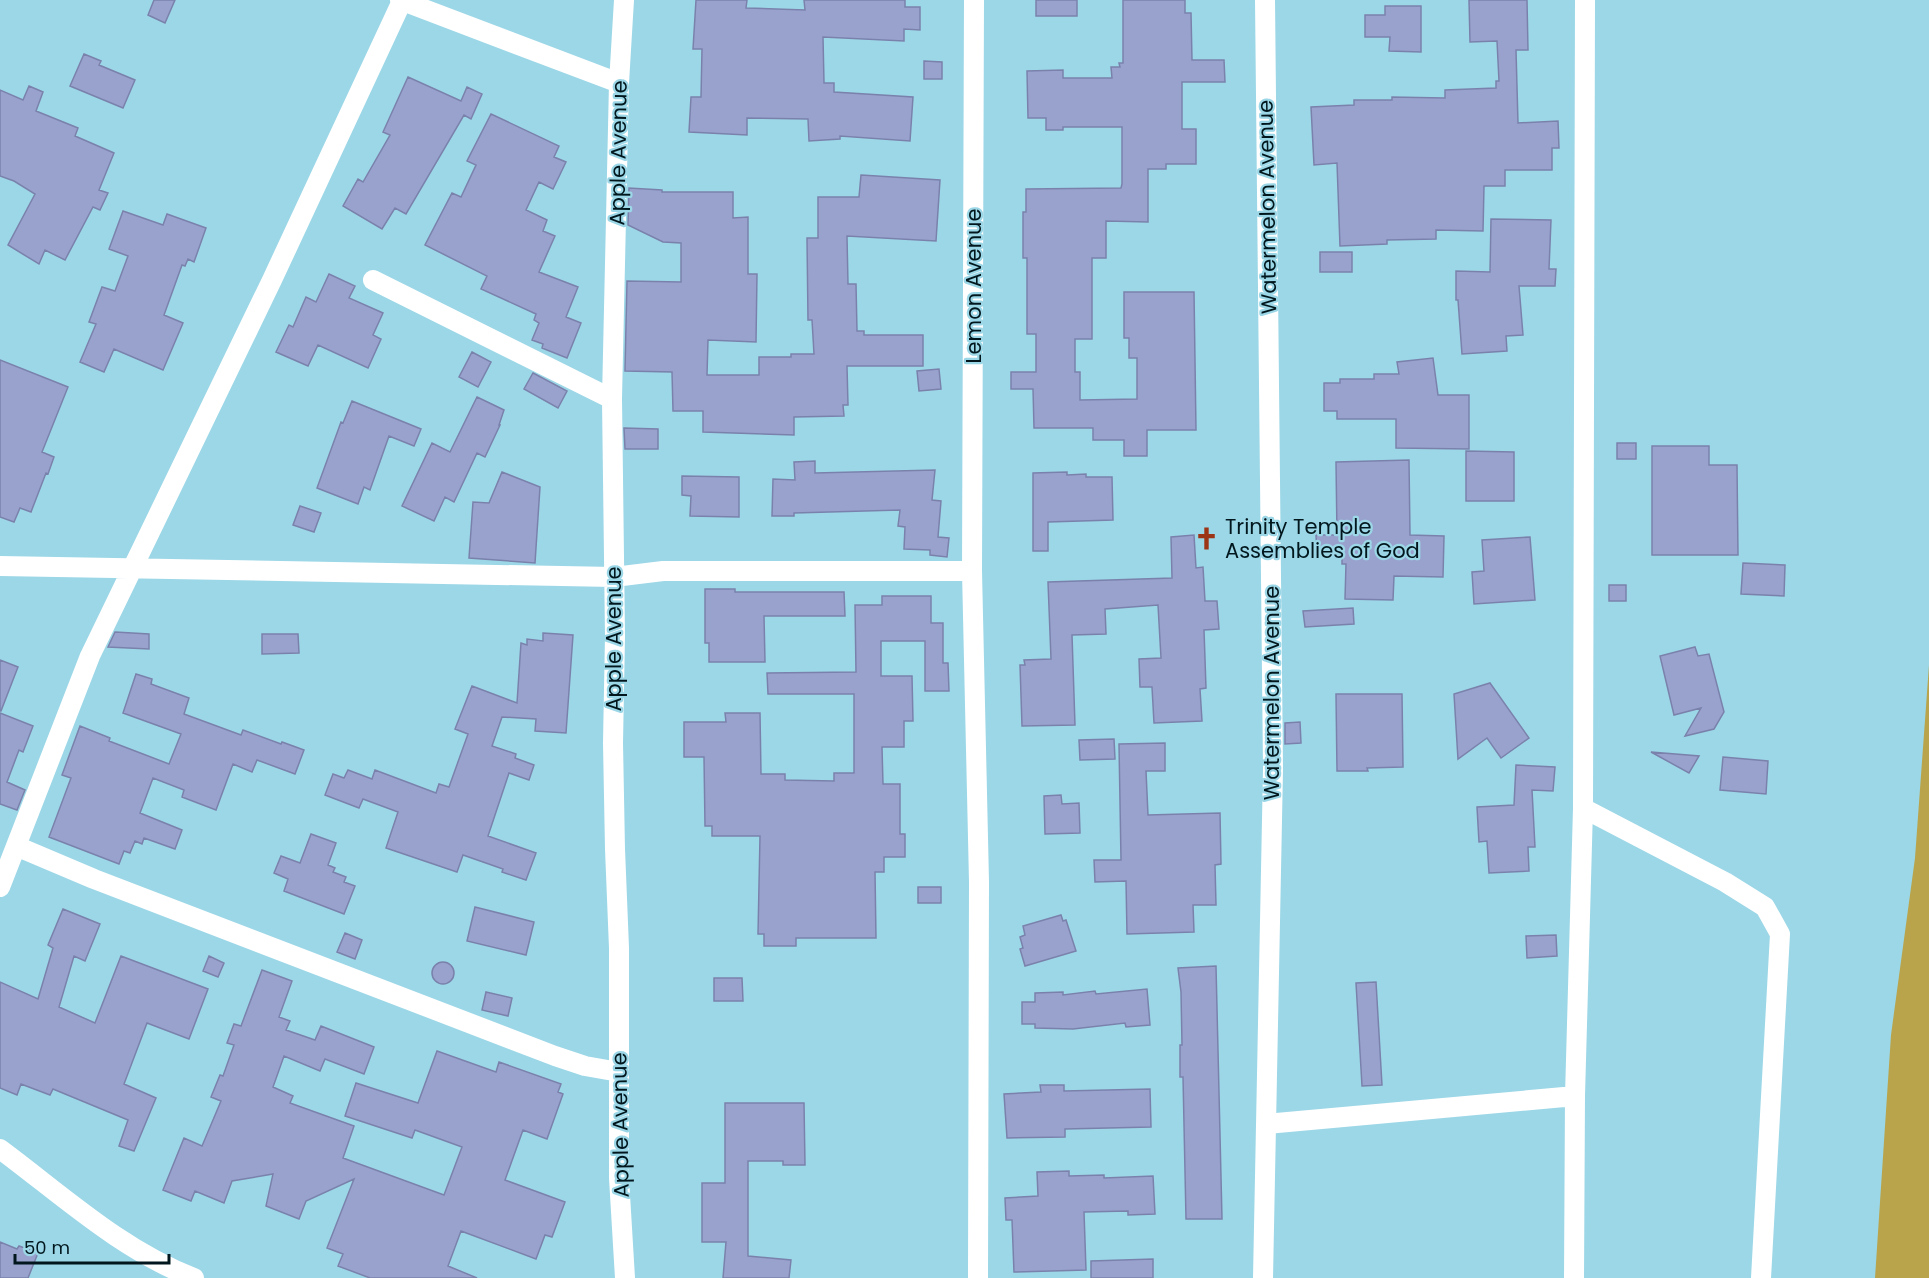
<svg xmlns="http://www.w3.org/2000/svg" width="1929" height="1278" viewBox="0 0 1929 1278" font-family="Poppins,sans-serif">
	<rect width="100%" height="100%" fill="#9cd7e7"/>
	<path fill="#b9a44b" d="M1929 665V1278H1875L1891 1035 1915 858Z"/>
	<path fill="#99a2cd" stroke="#7a82ac" stroke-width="1.5" d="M154 0H175L165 23 148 15Z
		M696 0H747L746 8 805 10 804 0H905V7H920V30L904 29V41L823 37 824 83H834V92L913 97 910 141 840 136V139L809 141 808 119 747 118V135L689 132 691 97H701L702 49H693Z
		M1036 0H1077V16H1036Z
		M1123 0H1185V13H1191L1192 60H1224L1225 82H1182V129H1196V164H1166V169H1148V222L1106 221V258H1092V339H1075V372H1080V400L1137 399V358H1129V338H1124V292H1194L1196 430H1147V456H1124V440H1093V428H1034L1033 389H1011V372H1036V334H1027V258H1023V212H1026V189L1121 188 1122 184V127H1063V130H1046V118H1028L1027 71 1063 70V78H1112L1111 67H1120L1119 63H1123Z
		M1469 0H1527L1528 50H1516L1518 123 1558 121 1559 148H1552V170H1505V186H1484L1483 231 1436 230V239L1387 240V244L1340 246 1337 163 1314 165 1311 107 1354 105V100H1392V97L1445 98V90L1496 88V81H1499L1497 41 1470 42Z
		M1385 6H1421V52L1389 51 1390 37H1365V15H1385Z
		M84 54 101 61 99 65 135 80 123 108 70 86Z
		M924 61 942 62V79H924Z
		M408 77 461 101 467 87 482 94 471 119 464 115 406 214 395 208 382 229 343 206 358 179 363 182 390 135 383 132Z
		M29 86 43 92 36 111 78 128 75 136 114 153 99 190 108 193 100 210 93 207 65 260 45 250 39 264 8 245 35 194 14 181 0 176V90L23 100Z
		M491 114 559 146 554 157 566 162 553 189 539 182 526 210 547 220 543 231 555 236 539 272 578 287 566 317 581 323 567 358 542 348 543 344 532 340 539 323 534 320 536 314 481 289 487 276 425 245 452 193 461 197 476 165 467 161Z
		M861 175 940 180 936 241 847 236 848 284H856L857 331H864V335H923V366H847L848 405H843L844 416 794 417V435L703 432V411H673L672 372 625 371 627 281 681 282V243L663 242 628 225 629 188 662 190V192H733V218L748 217V274H757L756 342 708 340 707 375H759V357H791V354H814L812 320H808L807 238H818V197H859Z
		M123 211 163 225 167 214 206 228 194 262 188 259 185 266 182 265 164 315 183 323 163 370 114 349 104 372 80 362 96 324 89 322 102 287 115 291 128 256 109 249Z
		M1491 219 1551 220 1549 269H1556L1555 286H1519L1523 335 1506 336 1507 351 1462 354 1458 300H1456V271L1490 272Z
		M1320 252H1352V272H1320Z
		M329 274 355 286 349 298 383 313 373 335 381 339 368 368 318 345 308 366 276 352 289 325 293 327 306 297 316 302Z
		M472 352 491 362 478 387 459 377Z
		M1433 358 1438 395H1469V449L1396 448V419H1337V411H1324V383H1340V379H1374V374H1399L1397 362Z
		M0 360 68 387 42 452 54 457 48 474 46 473 31 512 20 508 14 522 0 517Z
		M939 369 941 389 919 391 917 371Z
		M533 373 567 391 558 408 524 389Z
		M477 397 504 410 499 425H500L485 457 477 453 454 502 445 497 434 521 402 506 432 443 450 452Z
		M352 401 421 429 414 446 389 436 370 490 364 487 358 504 317 488 341 422 343 423Z
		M624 428 658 429V449H625Z
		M1617 443H1636V459H1617Z
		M1652 446H1709V465H1737L1738 555H1652Z
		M1466 451 1514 452V501H1466Z
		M1409 460 1410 535 1444 536 1443 577 1394 576 1393 600 1345 599 1346 564H1342V555L1317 556 1316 535H1337L1336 462Z
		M815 461V473L935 470 932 500 941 501 938 537 949 538 947 557 930 555V550L904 549 905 527 898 526 900 510 794 513V516H772L773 479 795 480 794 462Z
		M502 472 540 487 535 563 469 558 473 502 489 503Z
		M1067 472V475L1086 474V477H1112L1113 520 1048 522V551H1033V473Z
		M682 476 739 477V517L690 516 691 496 682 495Z
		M300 506 321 513 314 532 293 525Z
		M1194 535 1196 568 1203 567 1205 601H1217L1219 629 1204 630 1206 688 1200 689 1202 721 1154 723 1152 687H1140L1139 659 1161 658 1158 605 1105 609 1106 634 1072 635 1075 725 1022 726 1020 665H1025L1024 660 1051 659 1048 582 1172 578 1171 537Z
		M1530 537 1535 600 1474 604 1472 572 1484 571 1482 540Z
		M1743 563 1785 565 1784 596 1741 594Z
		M1609 585H1626V601H1609Z
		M705 589H735V592H844L845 616H764L765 662H709V643H705Z
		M882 596H931V623H943V663H948L949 691H925V641H881V676H912L913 721H904V747H882L883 784H900V834H905V857H884V872H875L876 938H796V946H764V934H758L760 836H712V826H705L704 757H684V722H726L725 713H760L761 774H785V780L834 781V773H854V694H768L767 673 856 672 855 605H882Z
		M1353 608 1354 624 1305 627 1303 611Z
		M115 632 149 634V649L108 647Z
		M543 633 573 635 566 733 535 731 536 719 502 717 492 746 516 754 515 758 534 765 529 780 509 773 488 836 536 853 526 880 502 872 503 869 463 855 457 872 386 848 398 812 363 799 359 808 325 795 333 774 344 778 348 770 372 779 375 770 436 793 439 784 449 787 468 734 455 729 472 686 517 703 521 643 527 645V639L543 641Z
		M262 634H298L299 653 262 654Z
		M1695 647 1698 656 1709 654 1724 712 1714 729 1685 736 1701 708 1674 715 1660 656Z
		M0 660 18 667 1 711H0Z
		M136 674 152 679 151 684 189 698 184 714 241 735 243 730 281 744 282 742 304 750 295 774 257 760 252 772 233 764 216 810 182 797 184 790 153 778 140 813 182 830 175 849 144 838 142 844 135 841 130 853 124 851 119 864 49 837 71 778 62 775 80 726 110 738 109 741 169 764 181 734 123 713Z
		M1490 683 1529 738 1501 758 1487 738 1458 759 1454 694Z
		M1336 694H1402L1403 767 1367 768 1368 771H1337Z
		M0 713 33 726 23 752 19 750 7 782 25 790 17 810 0 804Z
		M1300 722 1301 743 1285 744V723Z
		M1114 739 1115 759 1080 760 1079 740Z
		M1165 743V771H1146L1148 815 1220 813 1221 864 1215 865 1216 905H1193L1194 932 1127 934 1126 881 1095 882 1094 860H1121L1119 744Z
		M1651 752 1699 756 1689 773Z
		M1723 757 1768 761 1766 794 1720 790Z
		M1516 765 1555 767 1553 791 1532 790 1535 847H1528L1529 871 1489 873 1487 841 1479 842 1477 807 1514 805Z
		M1061 795 1062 804 1079 803 1080 833 1045 834 1044 796Z
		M311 834 336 843 328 865 335 868 333 872 346 877 344 882 355 886 344 914 284 891 288 879 274 873 281 856 300 863Z
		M918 887H941V903H918Z
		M475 907 534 922 526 955 467 941Z
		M63 909 100 924 85 961 74 956 59 1007 95 1023 121 956 208 989 189 1039 147 1023 124 1084 156 1098 134 1151 119 1146 128 1120 53 1089 50 1095 21 1084 17 1095 0 1088V982L38 999 53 948 48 945Z
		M1061 915 1063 921 1066 920 1076 951 1025 966 1020 949 1023 948 1020 937 1025 935 1023 926Z
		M345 933 362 940 355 959 337 952Z
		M1556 935 1557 956 1527 958 1526 936Z
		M209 956 224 963 218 977 203 971Z
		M432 973a11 11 0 1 1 22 0a11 11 0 1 1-22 0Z
		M1216 966 1222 1219H1186L1183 1077H1180V1045H1182L1181 992 1178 968Z
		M262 970 292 981 279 1017 290 1021 286 1030 315 1040 321 1026 374 1047 364 1074 325 1059 320 1071 284 1056 273 1087 293 1096 290 1103 354 1126 343 1158 444 1195 462 1147 415 1130 412 1138 345 1116 356 1083 418 1103 437 1051 496 1072 499 1062 561 1084 558 1092 563 1094 547 1139 523 1130 505 1180 565 1202 552 1237 545 1235 536 1259 461 1231 448 1266 477 1278H370L338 1266 343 1254 327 1248 354 1179 306 1201 299 1219 266 1206 273 1174 232 1181 224 1203 195 1191 191 1201 163 1190 184 1138 202 1146 221 1101 211 1097 220 1075 223 1076 234 1045 227 1043 234 1024 241 1026Z
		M714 978H742L743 1001H714Z
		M1376 982 1382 1085 1362 1086 1356 983Z
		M1147 989 1150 1025 1126 1027 1125 1023 1073 1029 1035 1028V1024H1022V1002H1035V993L1063 992V995L1095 991 1096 994Z
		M486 992 512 998 508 1016 482 1010Z
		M1040 1085H1064V1091L1150 1089 1151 1127 1065 1129V1137L1007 1138 1004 1094 1041 1092Z
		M725 1103H804L805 1165H783V1161H748V1256L791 1260 789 1278H723L726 1242H702V1183H725Z
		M1069 1171V1176L1104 1175V1178L1153 1176 1155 1214 1128 1215V1211L1084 1212 1086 1270 1014 1272 1012 1220H1006L1005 1198 1038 1196 1037 1172Z
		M0 1242 17 1249 19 1246 38 1253 28 1278H0Z
		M1153 1259V1278H1091V1261Z"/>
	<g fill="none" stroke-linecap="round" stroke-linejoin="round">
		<path stroke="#fff" stroke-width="20" d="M400 0 619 83
			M624 0 619 83 612 399 615 636 613 743 615 849 619 948V1178L625 1278
			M974 0 972 571 979 882 978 1278
			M373 280 612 399
			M0 566 614 577 663 571H972
			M1583 808 1725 882 1765 907 1780 934 1761 1278
			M16 846 94 879 555 1056 585 1066 619 1072
			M0 887 90 656 272 280 402 1
			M1266 1124 1575 1096
			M0 1149C62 1195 121 1250 194 1278
			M1263 1278 1273 769 1265 0
			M1574 1278 1575 1096 1583 808 1585 0"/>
	</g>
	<defs>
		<symbol id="church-bare" viewBox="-9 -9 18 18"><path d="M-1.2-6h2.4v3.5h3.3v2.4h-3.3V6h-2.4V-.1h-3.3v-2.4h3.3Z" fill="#9c3416" stroke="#9cd7e7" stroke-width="2.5" paint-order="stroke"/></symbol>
	</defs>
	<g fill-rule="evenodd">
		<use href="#church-bare" x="1190" y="522" width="33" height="33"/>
	</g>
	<g text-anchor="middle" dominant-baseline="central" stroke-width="4.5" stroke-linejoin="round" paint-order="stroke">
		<g font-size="21" fill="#01171d" stroke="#9cd7e7">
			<text transform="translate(618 153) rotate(-89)">Apple Avenue</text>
			<text transform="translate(1267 207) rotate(-91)">Watermelon Avenue</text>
			<text transform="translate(973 286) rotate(-90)">Lemon Avenue</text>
			<text transform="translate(613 639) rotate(-90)">Apple Avenue</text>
			<text transform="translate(1271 693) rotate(-90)">Watermelon Avenue</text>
			<text transform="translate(620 1125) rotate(-91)">Apple Avenue</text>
		</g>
		<g font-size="21" fill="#01171d" stroke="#9cd7e7" text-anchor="start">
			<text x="1225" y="526">Trinity Temple<tspan x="1225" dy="24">Assemblies of God</tspan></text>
		</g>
	</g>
	<path d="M15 1254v9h154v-9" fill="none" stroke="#01171d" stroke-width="3"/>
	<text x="24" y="1254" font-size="18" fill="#01171d" stroke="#9cd7e7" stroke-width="4.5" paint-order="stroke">50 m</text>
</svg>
